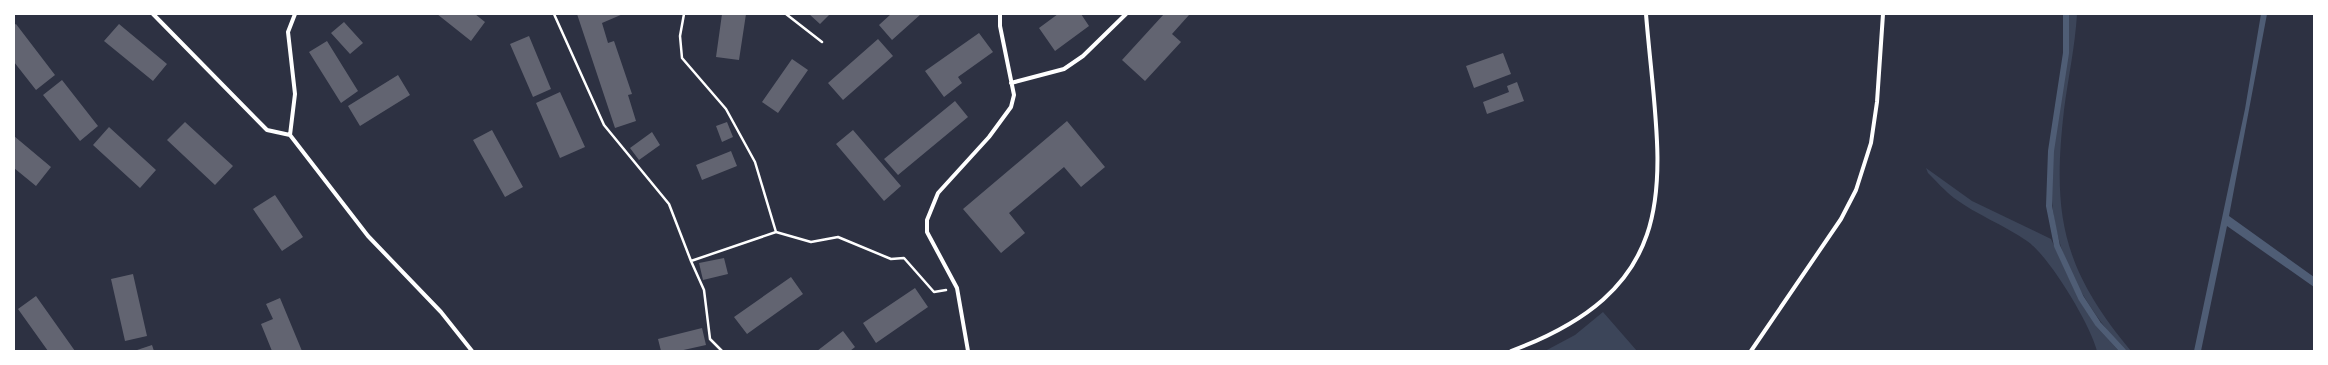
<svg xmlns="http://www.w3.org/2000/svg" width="2328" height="365" viewBox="0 0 2328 365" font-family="'Public Sans',sans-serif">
	<rect width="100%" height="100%" fill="#2d3142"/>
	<path fill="#3c4559" d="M2068 14H2077C2075 47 2068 78 2064 110 2052 215 2062 268 2131 351H2124C2075 293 2046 240 2052 162 2055 112 2067 64 2068 14Z
		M1926 168 1972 201 2051 239 2079 300 2096 326 2119 351H2097C2090 324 2050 257 2027 241 2004 225 1977 215 1954 198 1945 191 1936 181 1928 173Z
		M1603 312 1637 351H1545L1575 335Z"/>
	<path fill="#4f5d75" d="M2261 14H2267L2229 216 2314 277V287L2227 226 2201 351H2194L2245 109Z"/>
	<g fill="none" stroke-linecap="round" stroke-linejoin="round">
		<path stroke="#4f5d75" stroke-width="6" d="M2066 14V53L2051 151 2049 206 2057 246 2081 298 2098 324 2123 351"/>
	</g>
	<path fill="#626471" d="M437 14H475L485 22 471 41Z
		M577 14H623L602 23 608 43 614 41 632 94 628 95 636 121 615 128Z
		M722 14H746L739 60 716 57Z
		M809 14H830L820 24Z
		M891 14H921L892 40 879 25Z
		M1058 14H1081L1089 26 1055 51 1039 28Z
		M1164 14 1189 15 1172 34 1181 42 1145 81 1122 60Z
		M344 22 363 43 350 54 331 33Z
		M16 24 55 75 36 90 14 62V25Z
		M119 24 167 64 153 81 104 41Z
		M979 33 993 52 958 77 962 83 944 97 925 71Z
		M529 36 551 89 533 97 510 44Z
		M878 39 893 56 843 100 828 83Z
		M327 41 358 91 341 103 309 52Z
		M1503 53 1511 74 1474 88 1466 66Z
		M792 59 808 70 778 113 762 102Z
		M398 75 410 95 360 126 348 106Z
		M62 80 98 126 80 141 43 95Z
		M1517 82 1524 101 1487 114 1483 102 1509 92 1507 86Z
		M560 92 585 147 560 158 536 103Z
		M955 101 968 117 898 175 884 159Z
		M1067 121 1105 167 1081 187 1064 167 1009 213 1025 233 1001 253 963 209Z
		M185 122 233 166 215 185 167 140Z
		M727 122 733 137 722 142 716 126Z
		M109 127 156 170 140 188 93 145Z
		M492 130 523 187 505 197 473 140Z
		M853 130 901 186 884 201 836 144Z
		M652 132 660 145 639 160 630 148Z
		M14 136 51 167 36 186 14 168Z
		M731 151 737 166 702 180 696 165Z
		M275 195 303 237 282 251 253 209Z
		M724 258 728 274 703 280 699 263Z
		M133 274 147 336 125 341 111 279Z
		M791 277 803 294 747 334 734 317Z
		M915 288 928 307 876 343 863 323Z
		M36 296 75 351H48L18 309Z
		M280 298 302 351H272L261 324 273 319 266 304Z
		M702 328 706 345 679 351H661L658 339Z
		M843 331 855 347 850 351H817Z
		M152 345 154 351H134Z"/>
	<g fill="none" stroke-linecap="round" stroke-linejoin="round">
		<path stroke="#fff" stroke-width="2.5" d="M554 14 604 125 669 204 691 261
			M684 14 680 36 682 58 726 109 755 162 776 232
			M786 14 822 42
			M722 351 710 339 704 290 691 261 776 232 811 242 838 237 891 259 904 258 934 292 946 290"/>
		<path stroke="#fff" stroke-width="4" d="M153 14 267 130 290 135
			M295 14 288 32 295 94 290 135 368 236 441 312 472 351
			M1011 83 1064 69 1083 56 1126 14
			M968 351 957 288 927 232V220L938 193 989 137 1011 107 1014 95 1000 26V14
			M1511 351C1694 283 1659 173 1646 14
			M1751 351 1841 219 1856 190 1871 143 1877 102 1883 14"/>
	</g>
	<rect width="2328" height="365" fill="none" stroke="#ffffff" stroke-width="30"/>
</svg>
